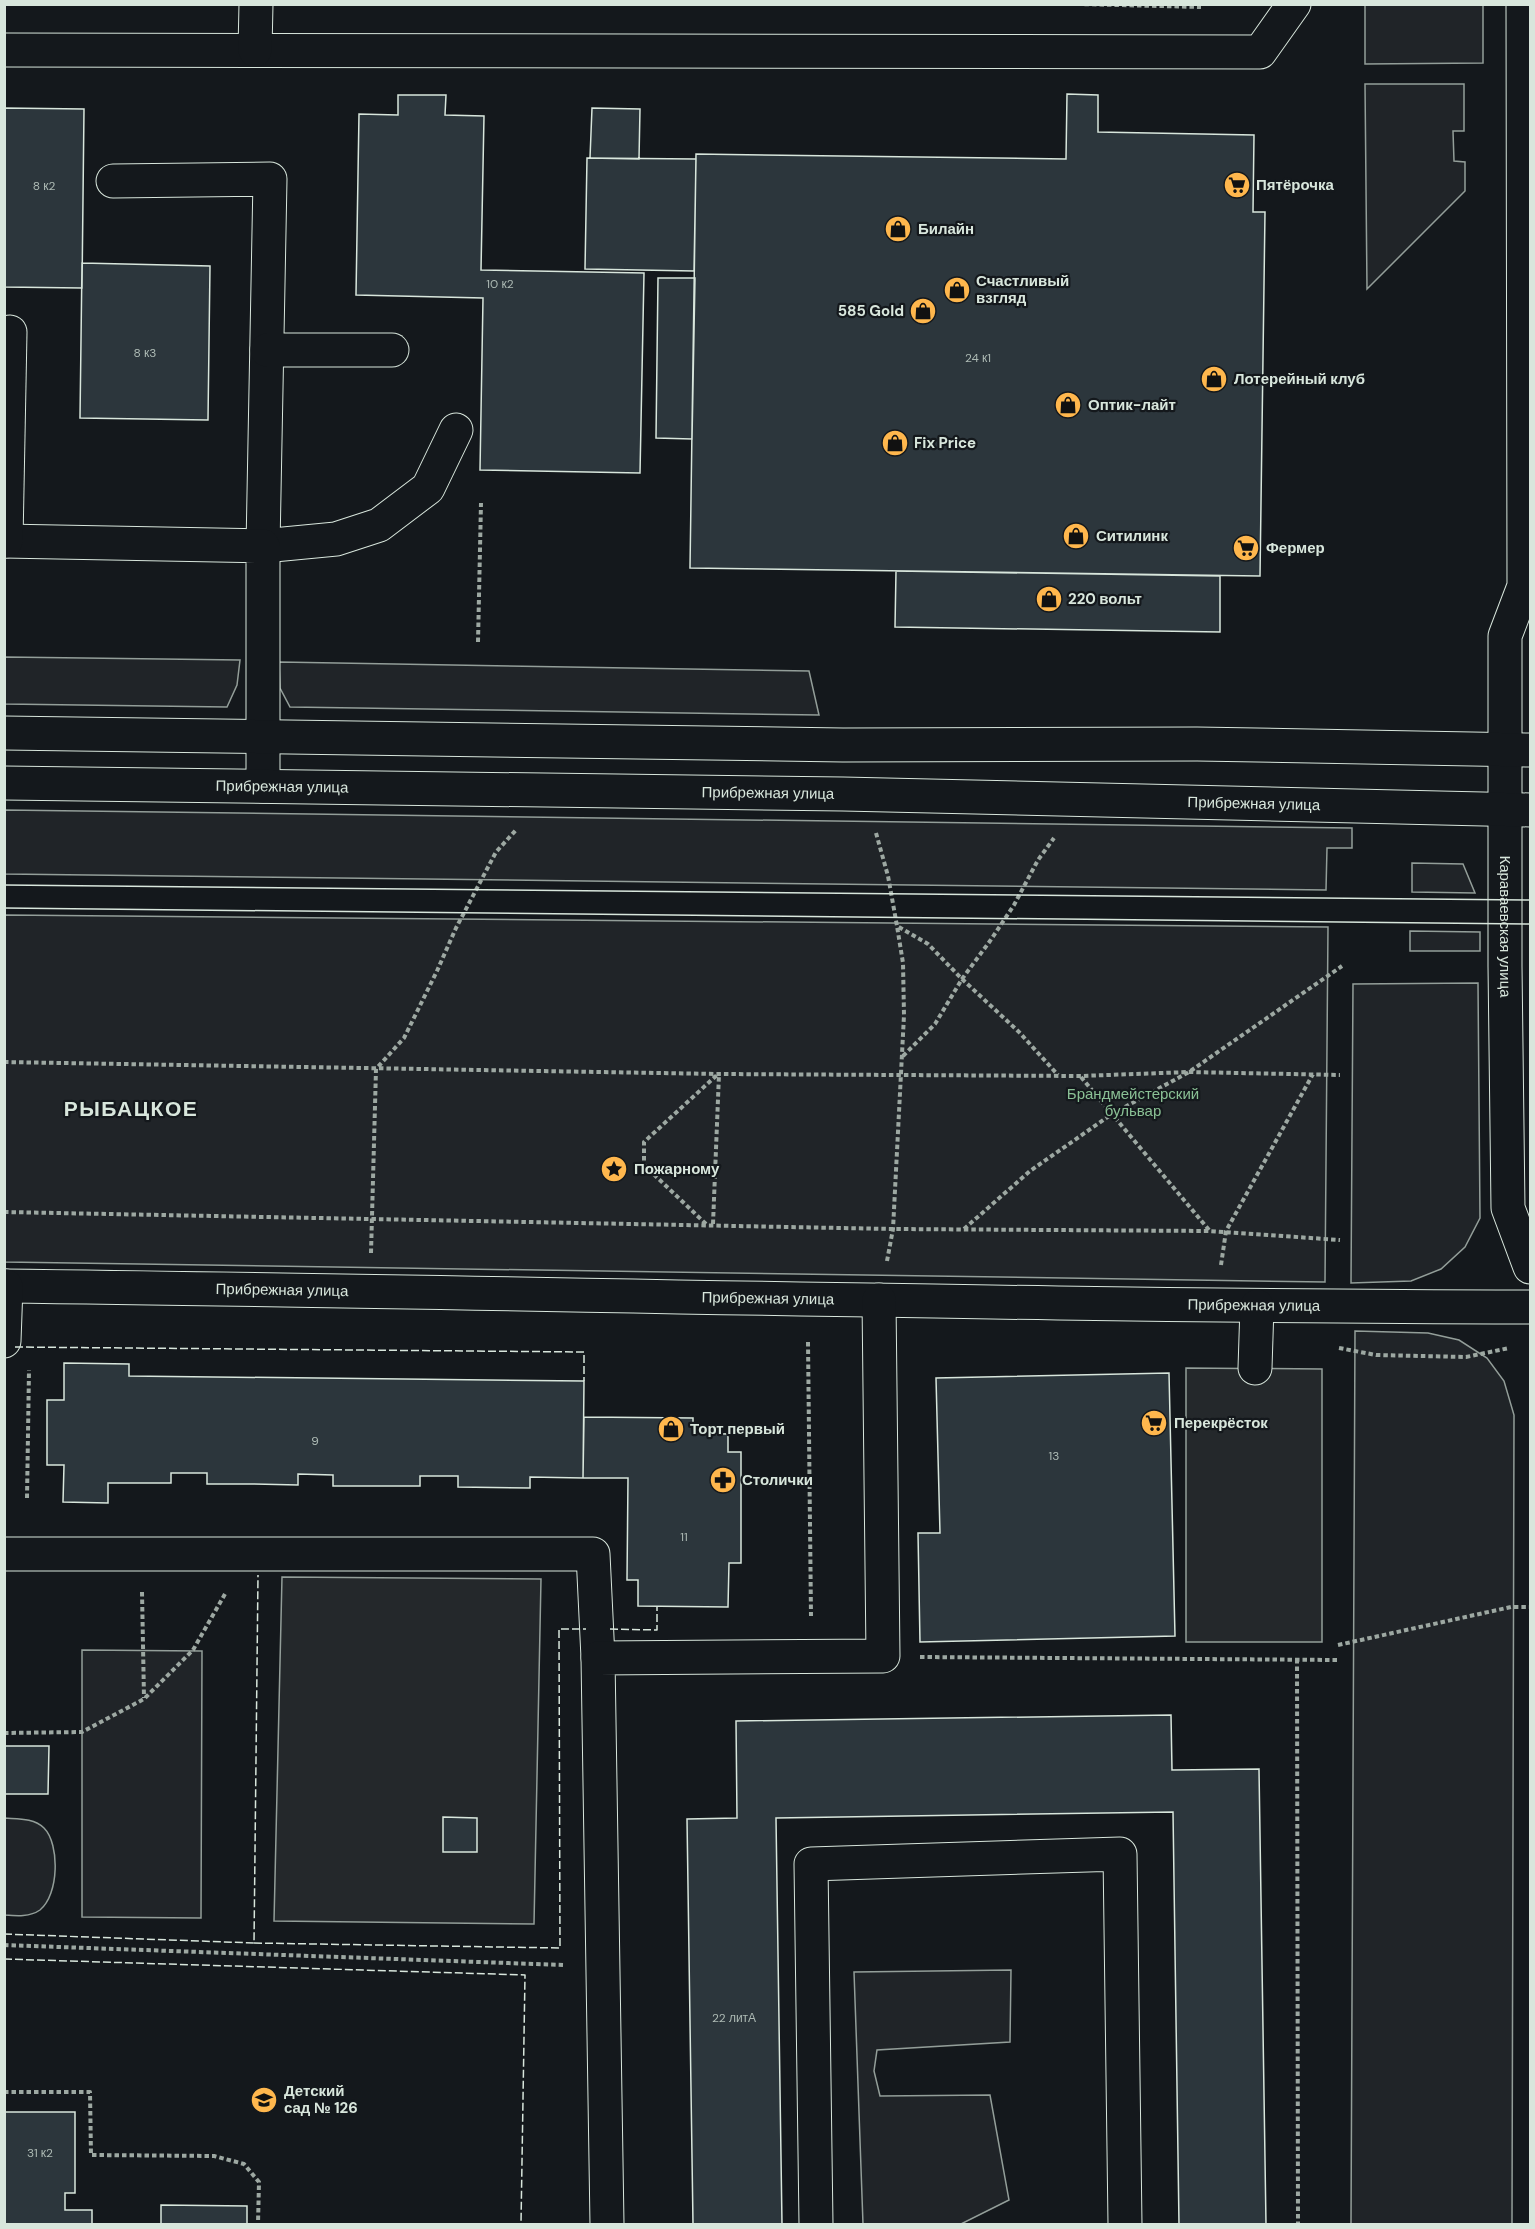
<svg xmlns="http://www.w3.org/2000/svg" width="1535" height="2229" viewBox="0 0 1535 2229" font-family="'DM Sans',sans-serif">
	<rect width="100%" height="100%" fill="#14181c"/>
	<path fill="#202428" stroke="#939e99" stroke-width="1.5" d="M1365 5H1483V63L1365 64Z
		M1365 84H1464V131H1453L1454 161 1465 162V191L1367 289Z
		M5 657 240 660 237 685 227 707 5 704Z
		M279 662 809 671 819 715 290 707 280 688Z
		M5 810 1352 828V848H1327L1326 890 5 874Z
		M1412 863 1463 864 1475 893 1412 892Z
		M5 915 1328 927 1325 1282 5 1262Z
		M1410 931 1480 932V951H1410Z
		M1478 983 1480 1218 1465 1247 1441 1269 1411 1281 1351 1283 1353 984Z
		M1355 1331 1428 1333 1459 1340 1487 1358 1504 1381 1514 1415 1512 2224H1351Z
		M82 1650 202 1651 201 1918 82 1917Z
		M5 1818C18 1819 34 1818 44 1828 60 1844 59 1895 40 1910 30 1917 17 1916 5 1915Z
		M1011 1970 1010 2042 877 2050 874 2071 880 2096 990 2095 1009 2200 961 2224H863L854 1972Z"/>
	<path fill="#24282b" stroke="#939e99" stroke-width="1.5" d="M1186 1368 1322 1369V1642H1186Z
		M282 1577 541 1579 534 1924 274 1921Z"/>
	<path fill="#2c363c" stroke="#d8e6dc" stroke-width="1.5" d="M1067 94 1098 95V132L1254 135 1253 212H1265L1260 576 690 568 696 154 1066 159Z
		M398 95H446L445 115 484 116 481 270 644 273 640 473 480 470 483 298 356 295 359 114 398 115Z
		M4 108 84 109 82 288 4 287Z
		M592 108 640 109 639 159 590 158Z
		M587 158 696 159 694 271 585 269Z
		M82 263 210 266 208 420 80 418Z
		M658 278H695L692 439 656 438Z
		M896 571 1220 576V632L895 627Z
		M64 1363 129 1364V1376L584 1381 583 1478 530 1477V1488L458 1487V1476H420V1486H333V1475L298 1474V1485L253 1484H207V1473H171V1483H108V1503L63 1502 64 1465H47V1400H64Z
		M1169 1373 1175 1636 920 1642 918 1533H940L936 1378Z
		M584 1417 693 1418V1433L728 1434V1452H741V1563H729L728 1607 638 1606V1580H627L628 1478H583Z
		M1171 1715 1172 1770 1259 1769 1266 2224H1179L1173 1812 776 1818 782 2224H693L687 1819 737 1818 736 1721Z
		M4 1746H49L48 1794H4Z
		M443 1817 477 1818V1852H443Z
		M4 2112H75V2193H65V2210H92V2224H4Z
		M161 2205 247 2206V2224H161Z"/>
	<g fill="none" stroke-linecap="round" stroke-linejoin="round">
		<defs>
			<g id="minor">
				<path id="s1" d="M1523 4 1524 586 1505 636V966L1508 1208 1530 1267"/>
				<path d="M4 50 1260 52 1294 4"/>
				<path d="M255 50 256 4"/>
				<path d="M113 181 270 179 263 546 336 539 379 525 428 488 456 430"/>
				<path d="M267 350H392"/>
				<path d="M4 541 263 546V786"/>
				<path d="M6 541 10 332"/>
				<path d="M4 733 843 745 1197 744 1530 750"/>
				<path id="s2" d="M4 783 843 794 1530 810"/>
				<path id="s3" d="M4 1286C513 1292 1022 1306 1530 1307"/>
				<path d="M4 1341 6 1286"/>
				<path d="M1255 1368 1257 1306"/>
				<path d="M4 1554H593L598 1658"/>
				<path d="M607 2224 598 1658 883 1656 879 1300"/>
				<path d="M816 2224 811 1864 1120 1854 1125 2224"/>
			</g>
		</defs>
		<use href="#minor" stroke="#d8e6dc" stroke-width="35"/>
		<path stroke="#9da8a2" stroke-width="4" stroke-dasharray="4.5 3" stroke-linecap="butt" d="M1077 4 1201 7
			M478 642 481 503
			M876 833 888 876 897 926 928 944 962 979 1019 1032 1058 1075
			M903 1056 935 1024 962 979 990 941 1014 905 1038 860 1054 838
			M4 1062 719 1074 1081 1076 1189 1072 1340 1075
			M1081 1077 1209 1230
			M4 1212 893 1229 1209 1231 1340 1240
			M706 1224 644 1165V1142L718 1074
			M713 1224 719 1074
			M964 1229 1030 1171 1112 1114 1189 1072 1342 966
			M371 1253 376 1069 404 1038 437 971 456 928 496 852 516 830
			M887 1261 893 1229 904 1015 903 963 897 926
			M1221 1265 1226 1231 1313 1074
			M808 1342 811 1616
			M1339 1348 1376 1355 1466 1357 1509 1348
			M27 1498 29 1370
			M142 1592 144 1698
			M1338 1645 1511 1607H1530
			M920 1657 1339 1660
			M1297 1659 1298 2224
			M4 1733 82 1732 144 1699 193 1650 225 1594
			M4 1945 563 1965
			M4 2092H90L91 2155 214 2156 244 2164 259 2182 258 2224"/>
		<use href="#minor" stroke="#14181c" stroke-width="33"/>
		<path stroke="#d8e6dc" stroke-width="1.5" d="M4 885 1530 900
			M4 908 1530 924"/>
		<path stroke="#d8e6dc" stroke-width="1.5" stroke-dasharray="8 3" stroke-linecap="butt" d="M15 1347 584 1352V1381
			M610 1629 657 1630V1606
			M4 1934 254 1943 258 1575
			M254 1943 560 1948 559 1629H586
			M4 1959 525 1975 521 2224"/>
	</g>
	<defs>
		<symbol id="supermarket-disc" viewBox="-11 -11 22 22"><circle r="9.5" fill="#ffb74d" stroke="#14181c"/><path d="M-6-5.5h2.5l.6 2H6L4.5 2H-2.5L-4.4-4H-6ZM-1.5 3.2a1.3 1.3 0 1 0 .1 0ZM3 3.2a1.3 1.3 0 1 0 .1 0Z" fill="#111"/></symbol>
		<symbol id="shop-disc" viewBox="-11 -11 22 22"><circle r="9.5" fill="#ffb74d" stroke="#14181c"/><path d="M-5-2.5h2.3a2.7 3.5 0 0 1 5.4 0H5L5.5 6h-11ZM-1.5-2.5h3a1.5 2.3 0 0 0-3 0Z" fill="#111"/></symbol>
		<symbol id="sight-disc" viewBox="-11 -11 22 22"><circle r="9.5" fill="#ffb74d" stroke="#14181c"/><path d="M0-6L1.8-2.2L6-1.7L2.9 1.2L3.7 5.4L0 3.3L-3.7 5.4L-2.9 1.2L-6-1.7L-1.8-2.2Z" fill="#111"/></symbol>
		<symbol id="pharmacy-disc" viewBox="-11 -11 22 22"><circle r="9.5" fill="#ffb74d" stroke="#14181c"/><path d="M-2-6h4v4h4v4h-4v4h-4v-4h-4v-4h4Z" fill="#111"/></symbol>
		<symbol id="school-disc" viewBox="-11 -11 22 22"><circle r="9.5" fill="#ffb74d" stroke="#14181c"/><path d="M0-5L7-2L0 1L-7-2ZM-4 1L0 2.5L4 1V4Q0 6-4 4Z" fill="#111"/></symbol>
	</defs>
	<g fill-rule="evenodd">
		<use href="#supermarket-disc" x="1222" y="170" width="30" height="30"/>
		<use href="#shop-disc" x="883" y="214" width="30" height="30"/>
		<use href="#shop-disc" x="942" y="275" width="30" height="30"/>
		<use href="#shop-disc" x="908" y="296" width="30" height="30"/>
		<use href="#shop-disc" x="1199" y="364" width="30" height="30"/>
		<use href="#shop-disc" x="1053" y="390" width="30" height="30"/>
		<use href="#shop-disc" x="880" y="428" width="30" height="30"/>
		<use href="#shop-disc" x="1061" y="521" width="30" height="30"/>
		<use href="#supermarket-disc" x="1231" y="533" width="30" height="30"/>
		<use href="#shop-disc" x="1034" y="584" width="30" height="30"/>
		<use href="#sight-disc" x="599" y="1154" width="30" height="30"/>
		<use href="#supermarket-disc" x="1139" y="1408" width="30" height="30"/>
		<use href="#shop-disc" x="656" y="1414" width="30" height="30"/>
		<use href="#pharmacy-disc" x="708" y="1465" width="30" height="30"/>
		<use href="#school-disc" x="249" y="2085" width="30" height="30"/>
	</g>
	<g text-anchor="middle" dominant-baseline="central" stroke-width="4.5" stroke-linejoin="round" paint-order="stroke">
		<g font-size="12" fill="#adbab4">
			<text x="44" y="186">8 к2</text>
			<text x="500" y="284">10 к2</text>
			<text x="145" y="353">8 к3</text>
			<text x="978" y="358">24 к1</text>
			<text x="315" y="1441">9</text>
			<text x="1054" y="1456">13</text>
			<text x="684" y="1537">11</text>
			<text x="734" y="2018">22 литА</text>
			<text x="40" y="2153">31 к2</text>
		</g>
		<g font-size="15" font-weight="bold" fill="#d8e6dc" stroke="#14181c" text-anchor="start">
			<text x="1256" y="185">Пятёрочка</text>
			<text x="918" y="229">Билайн</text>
			<text x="976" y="281">Счастливый<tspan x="976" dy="17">взгляд</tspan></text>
			<text x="904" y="311" text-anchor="end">585 Gold</text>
			<text x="1234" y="379">Лотерейный клуб</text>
			<text x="1088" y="405">Оптик-лайт</text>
			<text x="914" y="443">Fix Price</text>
			<text x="1096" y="536">Ситилинк</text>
			<text x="1266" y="548">Фермер</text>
			<text x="1068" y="599">220 вольт</text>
			<text x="634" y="1169">Пожарному</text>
			<text x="1174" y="1423">Перекрёсток</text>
			<text x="690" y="1429">Торт первый</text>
			<text x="742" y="1480">Столички</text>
			<text x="284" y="2091">Детский<tspan x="284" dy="17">сад № 126</tspan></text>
		</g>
		<g font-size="15" fill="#d8e6dc" stroke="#14181c">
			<text stroke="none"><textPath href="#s2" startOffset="278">Прибрежная улица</textPath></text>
			<text stroke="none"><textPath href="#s2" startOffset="764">Прибрежная улица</textPath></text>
			<text stroke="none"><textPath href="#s2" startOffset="1250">Прибрежная улица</textPath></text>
			<text stroke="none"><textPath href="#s1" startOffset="926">Караваевская улица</textPath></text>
			<text stroke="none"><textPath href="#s3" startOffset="278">Прибрежная улица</textPath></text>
			<text stroke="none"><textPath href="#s3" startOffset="764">Прибрежная улица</textPath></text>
			<text stroke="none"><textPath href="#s3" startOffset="1250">Прибрежная улица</textPath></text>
		</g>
		<g font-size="15" fill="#8ac095" stroke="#14181c">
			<text x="1133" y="1094">Брандмейстерский<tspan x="1133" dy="17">бульвар</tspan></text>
		</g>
		<g font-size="21" font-weight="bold" letter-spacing="1.5" fill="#d8e6dc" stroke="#14181c">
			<text x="131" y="1109">РЫБАЦКОЕ</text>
		</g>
	</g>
	<rect width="1535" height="2229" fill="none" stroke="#d8e6dc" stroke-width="12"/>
</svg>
